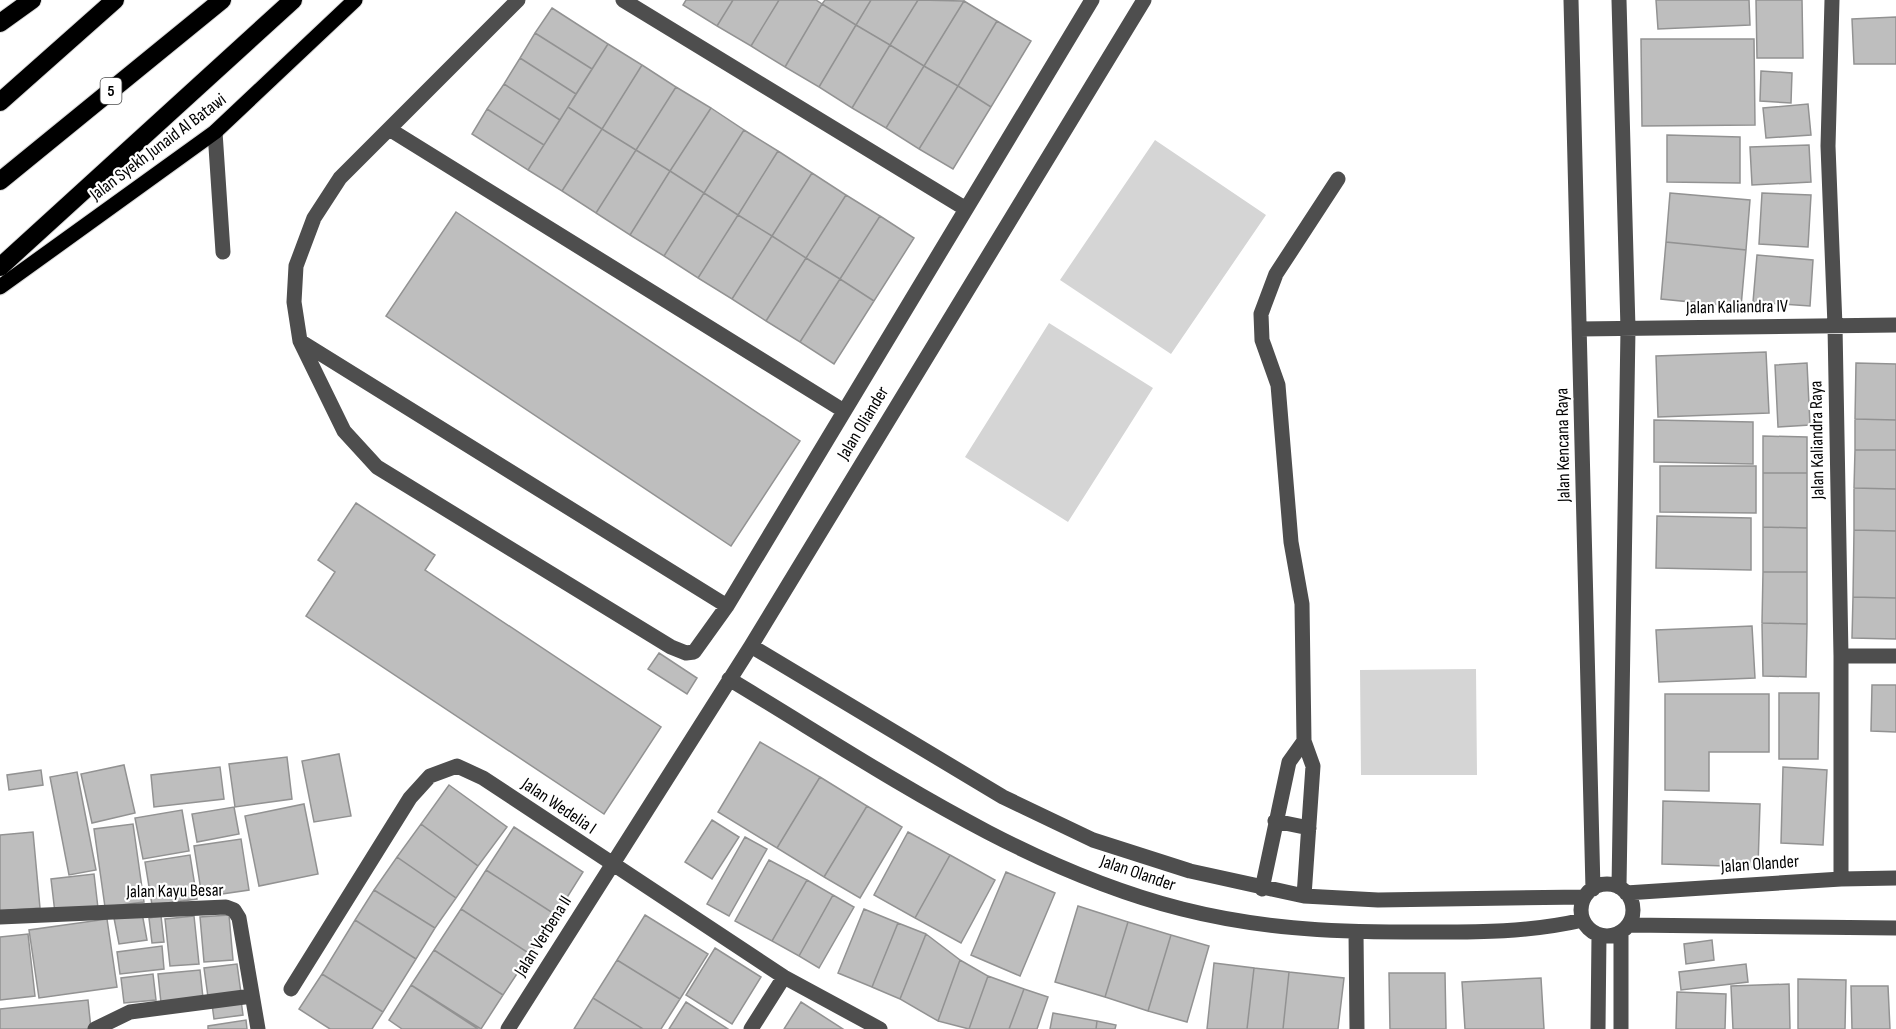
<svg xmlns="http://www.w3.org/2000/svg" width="1896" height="1029" viewBox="0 0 1896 1029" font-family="'Sofia Sans Condensed',sans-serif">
	<rect width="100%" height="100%" fill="#fff"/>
	<path fill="#d5d5d5" d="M1155 140 1266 215 1171 354 1060 280Z
		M1049 323 1153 388 1068 522 965 457Z
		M1476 669 1477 775H1361L1360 670Z"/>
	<path fill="#bebebe" stroke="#929292" stroke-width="1.5" d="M686 0H733L717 26 683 5Z
		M733 0H779L751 46 717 26Z
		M779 0H816L822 4 785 67 751 46Z
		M825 0H871L856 25 822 4Z
		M871 0H918L890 45 856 25Z
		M918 0 964 1 924 66 890 45Z
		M1656 0H1749L1750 25 1658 29Z
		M1756 0H1802L1803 58H1757Z
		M964 1 997 21 958 86 924 66Z
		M822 4 856 25 819 87 785 67Z
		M552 8 608 44 592 69 535 33Z
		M1896 17V64H1854L1852 19Z
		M997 21 1031 41 991 107 958 86Z
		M856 25 890 45 852 108 819 87Z
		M535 33 592 69 576 94 520 58Z
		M1641 39H1754L1755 125 1642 126Z
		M608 44 642 65 602 129 568 107Z
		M890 45 924 66 886 128 852 108Z
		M520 58 576 94 560 120 504 84Z
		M642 65 676 87 636 150 602 129Z
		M924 66 958 86 919 149 886 128Z
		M1761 71 1792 73 1791 103 1760 101Z
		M504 84 560 120 544 145 487 109Z
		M958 86 991 107 953 169 919 149Z
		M676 87 711 108 670 171 636 150Z
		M1808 104 1811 135 1766 138 1763 108Z
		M568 107 602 129 562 191 528 170Z
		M711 108 744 130 704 193 670 171Z
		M487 109 544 145 528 170 472 134Z
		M602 129 636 150 596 213 562 191Z
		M744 130 778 151 738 215 704 193Z
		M1667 135 1740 137V183L1667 182Z
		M1809 145 1811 182 1752 185 1750 147Z
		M636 150 670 171 630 235 596 213Z
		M778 151 812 173 772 236 738 215Z
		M670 171 704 193 664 256 630 235Z
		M812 173 846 195 806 258 772 236Z
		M704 193 738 215 698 278 664 256Z
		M1670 193 1750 200 1746 250 1666 242Z
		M1762 193 1811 195 1808 247 1759 244Z
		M846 195 880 216 840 279 806 258Z
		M456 212 800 441 731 546 386 316Z
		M738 215 772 236 732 299 698 278Z
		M880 216 914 238 874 301 840 279Z
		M772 236 806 258 766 321 732 299Z
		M1666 242 1746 250 1741 307 1661 299Z
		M1757 255 1813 260 1810 306 1753 302Z
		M806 258 840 279 800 342 766 321Z
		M840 279 874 301 834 364 800 342Z
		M1766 352 1769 413 1658 417 1656 356Z
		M1807 363 1810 425 1778 427 1775 365Z
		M1856 363 1896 364V420L1855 419Z
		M1855 419 1896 420V450H1855Z
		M1654 420 1753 422V464L1654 462Z
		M1763 436 1807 437V473H1763Z
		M1855 450H1896V489L1854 488Z
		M1660 466H1756V513L1660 512Z
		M1763 473H1807V528L1763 527Z
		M1854 488 1896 489V531L1854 530Z
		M356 503 435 555 425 570 661 727 604 814 306 616 335 572 318 560Z
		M1657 516 1751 518V570L1656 568Z
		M1763 527 1807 528V572H1763Z
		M1854 530 1896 531V598L1853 597Z
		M1763 572H1807V624L1762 623Z
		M1853 597 1896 598V639L1852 638Z
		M1762 623 1807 624 1806 677 1763 676Z
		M1752 626 1755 678 1659 682 1656 630Z
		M659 653 697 678 687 694 648 669Z
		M1872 685H1896V732L1871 731Z
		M1779 693H1819L1818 759H1779Z
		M1665 694H1769V752H1709V791L1665 790Z
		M760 742 820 777 777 848 718 812Z
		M339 754 351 816 314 822 302 761Z
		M287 757 292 799 235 807 229 764Z
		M124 765 135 813 92 823 81 774Z
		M220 767 224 799 154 807 151 775Z
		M1783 767 1827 770 1823 845 1781 843Z
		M41 770 43 785 9 790 7 775Z
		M77 772 96 870 69 875 50 777Z
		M820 777 867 806 824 877 777 848Z
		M449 785 507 827 478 866 421 824Z
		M1663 801 1760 804 1758 867 1662 864Z
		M304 804 318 874 259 886 245 816Z
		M867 806 902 827 860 898 824 877Z
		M234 807 239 834 197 842 192 814Z
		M182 810 189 851 143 859 135 818Z
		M712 820 739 837 712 879 685 862Z
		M133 824 144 902 105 907 94 829Z
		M421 824 478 866 456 898 397 857Z
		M514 827 583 872 556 915 486 870Z
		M33 832 40 908 0 911V835Z
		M908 832 950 855 915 918 874 895Z
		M745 837 767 849 729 916 707 904Z
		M241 839 249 890 202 897 194 846Z
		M190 855 197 899 152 905 145 862Z
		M950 855 995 880 961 943 915 918Z
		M397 857 456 898 435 928 374 890Z
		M769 860 807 880 772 941 735 921Z
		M486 870 556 915 530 954 461 909Z
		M1006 872 1055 893 1020 976 971 955Z
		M94 874 98 908 55 913 51 879Z
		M807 880 833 895 799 956 772 941Z
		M374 890 435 928 416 959 355 920Z
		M833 895 854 907 819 968 799 956Z
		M1078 906 1128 922 1105 997 1055 982Z
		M461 909 530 954 503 995 434 950Z
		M864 909 898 923 872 987 838 973Z
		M142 913 147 940 119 944 114 918Z
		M229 915 233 960 204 962 200 917Z
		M645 915 708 954 680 999 617 960Z
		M161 916 164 942 152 943 149 918Z
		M194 916 199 964 170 966 165 919Z
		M107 919 117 987 39 998 29 930Z
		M355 920 416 959 383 1012 322 974Z
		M1128 922 1171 935 1148 1011 1105 997Z
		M898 923 926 934 900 999 872 987Z
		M28 934 35 996 0 1000V937Z
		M926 934 960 960 938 1021 900 999Z
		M1171 935 1209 946 1187 1022 1148 1011Z
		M1712 940 1714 960 1686 964 1684 944Z
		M162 946 164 969 120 974 117 952Z
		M715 948 761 977 732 1024 686 995Z
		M434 950 503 995 481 1029 411 985Z
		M617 960 680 999 661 1029H643L593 998Z
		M960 960 988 976 969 1029 938 1021Z
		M1214 963 1254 968 1247 1029H1207Z
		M237 964 241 993 208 997 204 968Z
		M1746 964 1748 982 1681 990 1679 972Z
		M1254 968 1289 972 1283 1029H1247Z
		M200 970 203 998 161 1003 158 974Z
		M1289 972 1344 978 1338 1029H1283Z
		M1389 973H1445L1446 1029H1390Z
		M153 974 156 1000 124 1003 121 978Z
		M322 974 383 1012 372 1029H330L299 1009Z
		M988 976 1024 989 1009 1029H969Z
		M1541 978 1544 1029H1465L1462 982Z
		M1798 979 1846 980 1845 1029H1798Z
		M1789 984 1790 1029H1733L1731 986Z
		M411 985 478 1029H402L389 1020Z
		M1851 986H1888L1890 1029H1852Z
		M1024 989 1048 997 1037 1029H1009Z
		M1677 992 1726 994 1725 1029H1676Z
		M593 998 643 1029H574Z
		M88 1000 91 1029H0V1009Z
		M241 1000 243 1015 214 1019 212 1004Z
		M686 1002 728 1029H669Z
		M801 1002 843 1029H784Z
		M1053 1013 1097 1021 1096 1029H1050Z
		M246 1020 247 1029H208V1026Z
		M1097 1021 1116 1025 1115 1029H1096Z"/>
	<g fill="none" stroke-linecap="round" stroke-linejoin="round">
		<defs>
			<path id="major" d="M0 287 215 132 355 0"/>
			<path id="highway" d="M0 23 32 0
				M0 102 115 0
				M0 181 222 0
				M0 267 293 0"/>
		</defs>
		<use href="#major" stroke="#dbdbdb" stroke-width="17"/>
		<use href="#highway" stroke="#dbdbdb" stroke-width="20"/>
		<path stroke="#4e4e4e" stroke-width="15" d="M623 0 966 209
			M1571 0 1593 889
			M1832 0 1828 146 1835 326 1841 656V879
			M389 129 844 411
			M215 132 223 252
			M1579 329 1896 325
			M300 341 727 606 694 652 686 653 671 647 377 467 344 431 300 341 294 302 296 266 314 218 340 178 518 0
			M727 606 1092 0
			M751 646 1003 797 1093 840 1190 871 1304 896 1378 900 1584 897
			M1841 656H1896
			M729 679C873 765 1017 867 1182 909 1257 928 1328 932 1405 932 1466 932 1522 934 1583 920
			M1275 821 1309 828
			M1581 910a26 26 0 1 1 52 0a26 26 0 1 1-52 0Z
			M1619 887 1628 329 1619 0
			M1262 889 1289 762 1304 741
			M1626 893 1841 879 1896 878
			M1304 896 1313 766 1304 741 1302 604 1291 542 1278 385 1262 340 1261 314 1276 274 1338 179
			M0 917 226 907 234 910 239 918 258 1029
			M1629 925 1896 928
			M1356 932 1357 1029
			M1621 933V1029
			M291 989 410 798 430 776 457 766 483 778 784 977 880 1029
			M95 1029 130 1012 252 996
			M508 1029 751 646 1144 0
			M751 1029 784 977
			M1598 1029 1599 935"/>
		<use href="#major" stroke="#000" stroke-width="15"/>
		<use href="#highway" stroke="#000" stroke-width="18"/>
	</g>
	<g text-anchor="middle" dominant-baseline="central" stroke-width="4.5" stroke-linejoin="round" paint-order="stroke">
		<rect fill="#fff" stroke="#4c4c4c" stroke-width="1.5" x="100.5" y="78" width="21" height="26" rx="4.5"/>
		<g font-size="16" font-weight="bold" fill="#000">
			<text x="111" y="91">5</text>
		</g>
		<g font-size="18" fill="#000" stroke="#fff">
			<text transform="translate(158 147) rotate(-37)">Jalan Syekh Junaid Al Batawi</text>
			<text transform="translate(1737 307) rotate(-1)">Jalan Kaliandra IV</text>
			<text transform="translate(863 423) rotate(-59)">Jalan Oliander</text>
			<text transform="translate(1817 440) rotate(-91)">Jalan Kaliandra Raya</text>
			<text transform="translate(1563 445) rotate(-91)">Jalan Kencana Raya</text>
			<text transform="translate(559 806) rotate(34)">Jalan Wedelia I</text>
			<text transform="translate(1760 864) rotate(-4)">Jalan Olander</text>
			<text transform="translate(1138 873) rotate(19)">Jalan Olander</text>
			<text transform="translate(175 891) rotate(-1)">Jalan Kayu Besar</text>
			<text transform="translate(543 936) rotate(-58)">Jalan Verbena II</text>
		</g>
	</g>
</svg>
